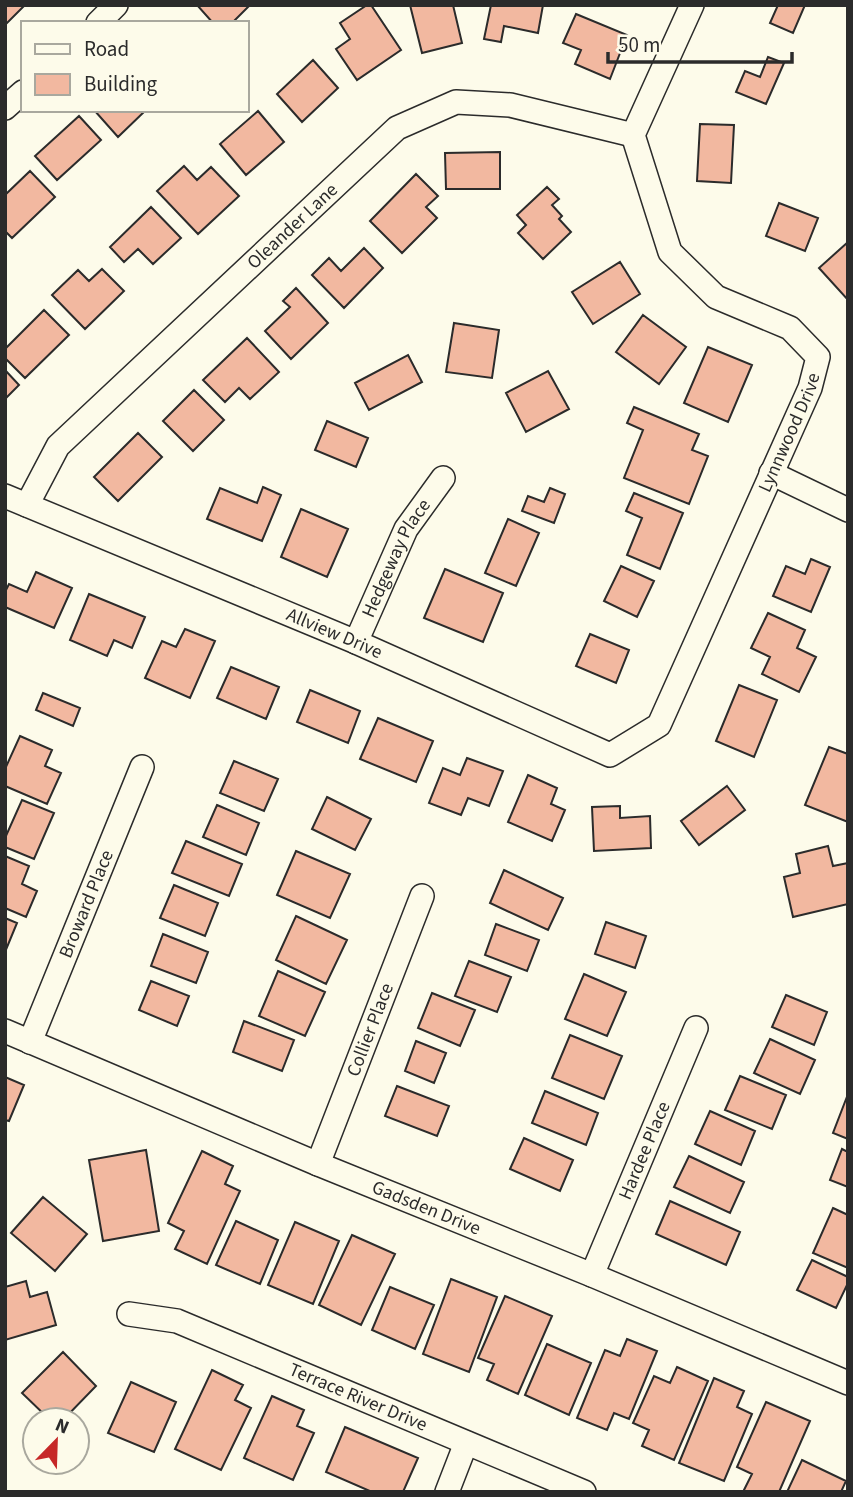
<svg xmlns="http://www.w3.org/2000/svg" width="853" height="1497" viewBox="0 0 853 1497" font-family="'Source Sans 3',sans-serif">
	<rect width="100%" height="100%" fill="#fdfbea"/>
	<path fill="#f2b8a0" stroke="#2b2b2b" stroke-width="2" d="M5 5H25L6 24Z
		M197 5H250L232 23H213Z
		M367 5H371L401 50 357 80 336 49 350 39 340 23Z
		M410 5H453L462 43 422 53Z
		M491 5H543L538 33 504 26 501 42 484 39Z
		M778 5H805L793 33 770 23Z
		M576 14 627 35 610 79 575 64 581 50 563 43Z
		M768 57 784 63 766 104 736 92 745 71 760 77Z
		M313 60 338 88 302 122 277 94Z
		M94 110H146L118 137Z
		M258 111 284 142 246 175 220 144Z
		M79 116 101 140 57 180 35 156Z
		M700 124 734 125 731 183 697 181Z
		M500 152V189H446L445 153Z
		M184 166 197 180 211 167 239 196 198 234 157 191Z
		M30 171 55 197 12 238 5 231V195Z
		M416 174 438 196 426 207 437 218 402 253 370 221Z
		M547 187 559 199 552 205 562 216 559 219 571 232 543 259 518 233 526 225 517 215Z
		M779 203 818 218 805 251 766 236Z
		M151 207 181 238 153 264 138 249 124 262 110 247Z
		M848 242V300L819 268Z
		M364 248 383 268 344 308 312 275 329 258 341 271Z
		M620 262 640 294 593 324 572 292Z
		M102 269 124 291 85 329 52 295 78 270 89 281Z
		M296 288 328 323 291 359 265 331 290 307 283 301Z
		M44 310 69 335 25 378 5 358V349Z
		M643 315 686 347 659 384 616 352Z
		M454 323 499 330 492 378 446 372Z
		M247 338 279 372 250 399 239 388 225 402 203 380Z
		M708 347 752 365 728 422 684 403Z
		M408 355 422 382 369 410 355 383Z
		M5 370 19 385 5 399Z
		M548 371 569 409 526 432 506 393Z
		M194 390 224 420 193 451 163 421Z
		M634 407 699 434 692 450 708 456 689 504 624 478 643 430 627 423Z
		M327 421 368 438 356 467 315 450Z
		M138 433 162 457 118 501 94 477Z
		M263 487 281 495 262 541 207 519 220 488 257 503Z
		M550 488 565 494 554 523 522 511 528 496 544 502Z
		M634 493 683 513 660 569 627 555 642 518 626 511Z
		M301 509 348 529 327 577 281 557Z
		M508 519 539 533 516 586 485 573Z
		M811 559 830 567 811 612 773 596 786 566 805 574Z
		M621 566 654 581 637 617 604 601Z
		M445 569 503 593 483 642 424 618Z
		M36 572 72 588 54 628 5 607V592L9 584 27 592Z
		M89 594 145 617 132 648 114 640 107 656 70 640Z
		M768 613 805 630 797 648 816 657 799 692 762 674 770 657 751 648Z
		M185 629 215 641 190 698 145 678 162 641 176 647Z
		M590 634 629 650 616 683 576 666Z
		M231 667 279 687 266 719 217 698Z
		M739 685 777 700 754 757 716 741Z
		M310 690 360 711 348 743 297 722Z
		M43 693 80 708 73 726 36 710Z
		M378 718 433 741 416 782 360 759Z
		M20 736 52 750 45 766 61 773 47 804 5 786V769Z
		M829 747 848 754V822L805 805Z
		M467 758 503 771 489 806 468 798 461 815 429 803 443 768 460 775Z
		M234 761 278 779 264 811 220 793Z
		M528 775 557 788 551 804 565 810 552 841 508 822Z
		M727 786 745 810 699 845 681 821Z
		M327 797 371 819 355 850 312 829Z
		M22 800 54 813 34 859 5 847V838Z
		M217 805 259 823 246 855 203 837Z
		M620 806V818L650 816 651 848 594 851 592 807Z
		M186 841 242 864 229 896 172 873Z
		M828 846 833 866 848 863V904L793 917 784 877 800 873 796 854Z
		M296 851 350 874 330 918 277 895Z
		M5 856 29 866 22 884 37 891 26 917 5 908Z
		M504 870 563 898 548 930 490 903Z
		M174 885 218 903 205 936 160 918Z
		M296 916 347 940 326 984 276 960Z
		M5 918 17 923 5 952Z
		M606 922 646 936 635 968 595 954Z
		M496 924 539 940 527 971 485 955Z
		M163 934 208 952 196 983 151 966Z
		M469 961 511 977 497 1012 455 996Z
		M278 971 325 992 305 1036 259 1016Z
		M584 974 626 992 607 1036 565 1019Z
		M151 981 189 996 177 1026 139 1010Z
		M432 993 475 1010 460 1046 418 1028Z
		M786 995 827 1012 814 1045 772 1027Z
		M244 1021 294 1040 282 1071 233 1052Z
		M570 1035 622 1056 604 1099 552 1078Z
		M770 1039 815 1060 800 1094 754 1073Z
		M416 1041 446 1053 434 1083 405 1071Z
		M740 1076 786 1095 772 1129 725 1110Z
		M5 1077 24 1085 9 1121 5 1120Z
		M397 1086 449 1106 437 1136 385 1116Z
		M545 1091 598 1113 586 1145 532 1123Z
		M848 1094V1139L833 1133Z
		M710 1111 755 1131 741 1165 695 1144Z
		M524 1138 573 1160 560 1191 510 1169Z
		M842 1149 848 1152V1187L830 1180Z
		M146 1150 159 1231 103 1241 89 1160Z
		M202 1151 233 1166 225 1184 240 1191 207 1264 175 1249 184 1231 168 1223Z
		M689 1156 744 1182 730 1213 674 1187Z
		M43 1197 87 1234 55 1271 11 1233Z
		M670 1201 740 1232 726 1265 656 1234Z
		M833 1208 848 1215V1268L813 1253Z
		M236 1221 278 1240 260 1284 216 1265Z
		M295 1222 339 1241 313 1304 268 1285Z
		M352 1235 395 1254 361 1325 319 1305Z
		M812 1260 848 1277V1283L836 1308 797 1290Z
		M451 1279 497 1297 469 1372 423 1354Z
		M26 1281 30 1297 47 1292 56 1325 5 1340V1287Z
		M390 1287 434 1305 415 1349 372 1330Z
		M505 1296 552 1316 518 1394 487 1380 494 1364 478 1358Z
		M627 1339 657 1351 629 1419 614 1413 607 1430 577 1418 605 1350 620 1356Z
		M547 1344 591 1363 569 1415 525 1395Z
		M63 1352 96 1386 63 1420H50L22 1393Z
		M677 1367 708 1381 674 1460 642 1446 649 1430 633 1423 654 1376 670 1383Z
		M212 1370 243 1385 235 1400 251 1408 221 1470 175 1449Z
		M714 1378 744 1391 737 1407 752 1414 724 1481 679 1463Z
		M131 1382 176 1402 154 1452 108 1433Z
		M272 1396 304 1410 297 1426 314 1433 293 1480 244 1458Z
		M766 1402 810 1421 779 1492H747L744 1490 752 1474 737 1467Z
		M345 1427 418 1458 403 1492H372L326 1472Z
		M802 1460 846 1481 841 1492H787Z"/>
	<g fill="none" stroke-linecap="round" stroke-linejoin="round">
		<defs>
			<g id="street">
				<path d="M98 23 116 5"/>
				<path d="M5 108 23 92"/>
				<path d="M771 473 848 510"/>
				<path id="s1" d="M5 496 356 642 610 755 659 725 810 388 818 357 790 328 716 297 670 252 633 135 692 5"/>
				<path id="s2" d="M27 505 58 446 397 128 456 102 510 105 633 135"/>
				<path id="s3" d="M356 642 406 529 443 478"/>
				<path id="s4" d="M5 1031 318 1164 592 1275 848 1383"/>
				<path id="s5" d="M30 1042 142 767"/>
				<path id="s6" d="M318 1164 422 896"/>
				<path id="s7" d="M592 1275 696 1028"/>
				<path id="s8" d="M129 1314 177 1321 584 1492"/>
				<path d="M447 1492 466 1443"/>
			</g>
		</defs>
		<use href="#street" stroke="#2b2b2b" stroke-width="26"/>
		<use href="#street" stroke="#fdfbea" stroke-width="23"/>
	</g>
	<g text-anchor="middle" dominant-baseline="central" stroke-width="5" stroke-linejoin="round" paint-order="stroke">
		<g font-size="19" fill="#2b2b2b" stroke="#fdfbea">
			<text stroke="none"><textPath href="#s2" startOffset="388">Oleander Lane</textPath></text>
			<text stroke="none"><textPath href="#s1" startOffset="1036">Lynnwood Drive</textPath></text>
			<text stroke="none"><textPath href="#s3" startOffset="93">Hedgeway Place</textPath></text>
			<text stroke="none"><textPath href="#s1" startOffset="357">Allview Drive</textPath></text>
			<text stroke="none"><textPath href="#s5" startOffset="149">Broward Place</textPath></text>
			<text stroke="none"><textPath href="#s6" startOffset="144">Collier Place</textPath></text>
			<text stroke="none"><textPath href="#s7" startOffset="135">Hardee Place</textPath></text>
			<text stroke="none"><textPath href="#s4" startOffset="457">Gadsden Drive</textPath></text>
			<text stroke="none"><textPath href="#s8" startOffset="245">Terrace River Drive</textPath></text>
		</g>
	</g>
	<rect width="853" height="1497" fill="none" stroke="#2b2b2b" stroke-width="14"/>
	<rect x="21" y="21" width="228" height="91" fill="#fdfbea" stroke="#a9a89e" stroke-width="2"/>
	<rect x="35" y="44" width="35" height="10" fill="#fdfbea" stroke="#a9a89e" stroke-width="2"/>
	<text x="84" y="56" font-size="21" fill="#2b2b2b">Road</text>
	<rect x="35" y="74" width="35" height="21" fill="#f2b8a0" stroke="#a9a89e" stroke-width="2"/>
	<text x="84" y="91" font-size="21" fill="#2b2b2b">Building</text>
	<g transform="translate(56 1441) rotate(23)"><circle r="33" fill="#fdfbea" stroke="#a9a89e" stroke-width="2"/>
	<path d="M0-5L12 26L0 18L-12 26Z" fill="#c62828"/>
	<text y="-10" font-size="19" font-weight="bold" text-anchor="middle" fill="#2b2b2b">N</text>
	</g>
	<path d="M608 52v10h184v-10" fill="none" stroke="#2b2b2b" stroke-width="3.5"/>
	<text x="618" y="52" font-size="21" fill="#2b2b2b" stroke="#fdfbea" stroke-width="5" paint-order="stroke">50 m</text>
</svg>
